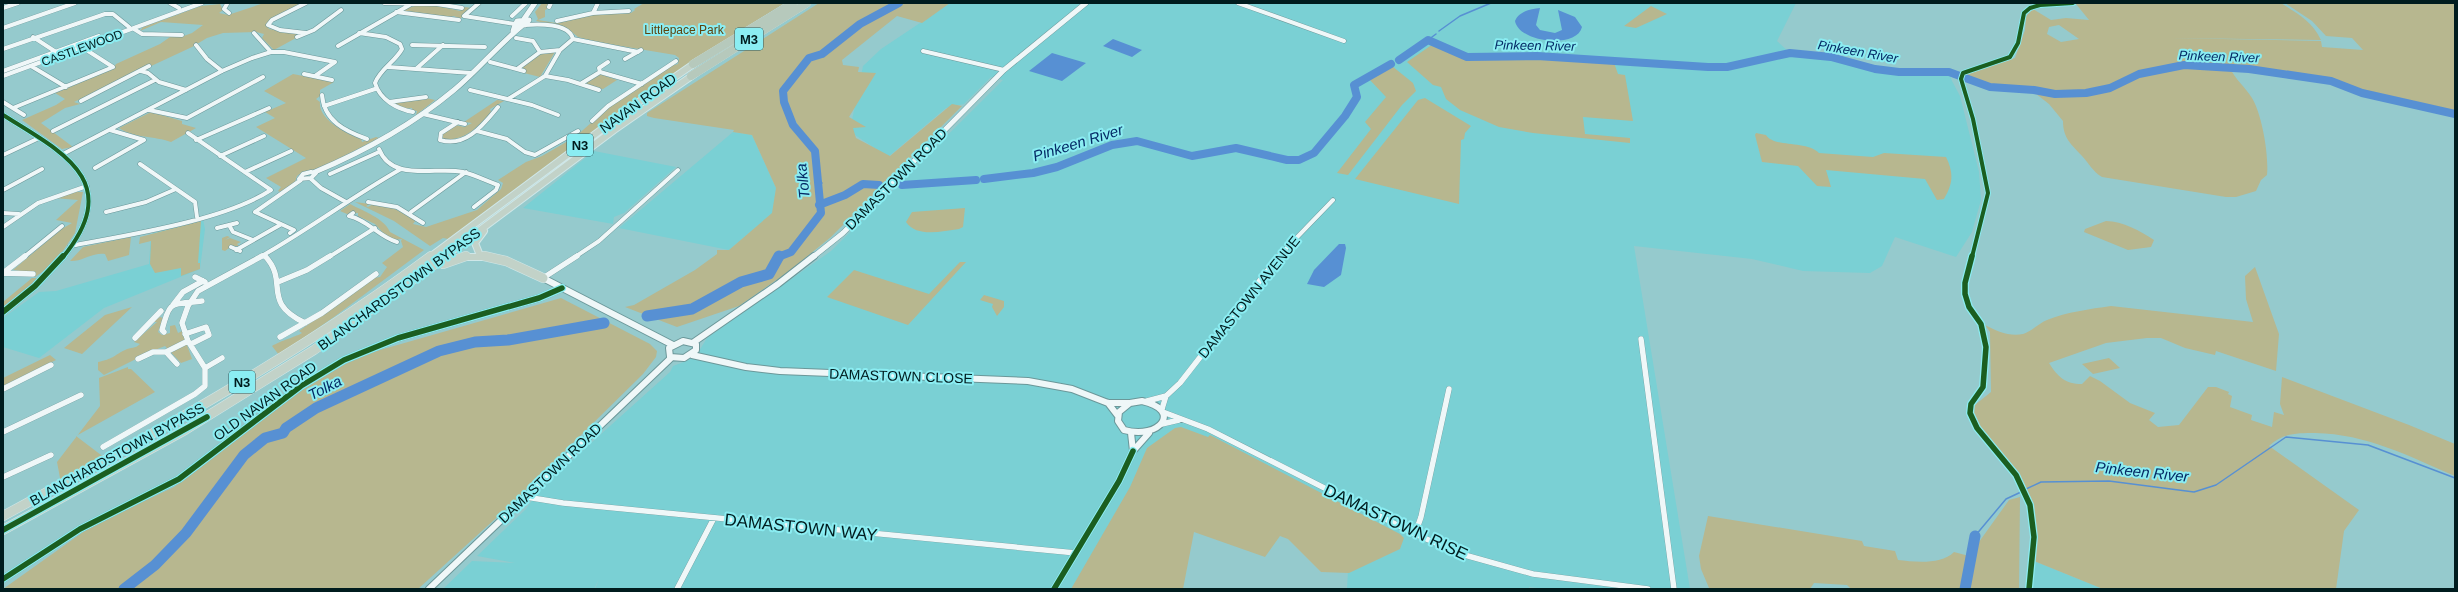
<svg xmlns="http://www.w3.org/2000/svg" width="2458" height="592" font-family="Helvetica,sans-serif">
<rect width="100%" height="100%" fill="#95cacd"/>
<path fill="#7ad0d4" d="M950,3H1796L1777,41L1790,53L1831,57L1875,69L1899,72H1949L1952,81L1960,96L1979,172L1981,200L1972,232L1956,257L1895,237L1882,266L1870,273L1803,271L1752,259L1634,246L1690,589H1546L1529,587V589H1347L1348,571L1189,442L1085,589H595L599,579L594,589H443L472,561L515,563L477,556L526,509L540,489L670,372L673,366L689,360L699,351L707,338L831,251L1003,80L991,77L964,104L946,108L888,157L852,133L851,125L863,66L881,49Z
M733,132L752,135L776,188L773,213L729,250L619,228Z
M594,151L676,167L624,213L614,217L613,224L523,208Z
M203,219L205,229L200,269L104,308L39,358L3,347V318L39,292L56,291L149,264L151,234Z
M2034,561L2103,589H2030Z"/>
<path fill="#b7b78f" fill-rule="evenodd" d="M264,3H303L266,24L269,29L300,34L296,38L274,50L262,38L264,34L256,32L223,33L207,38L192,47L74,102L80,104L65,108L41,123L73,147L62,149L22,120L56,105L65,99L55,93L113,69L116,64L160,44L170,37H181L192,33L203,25L161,22L140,31L143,27L201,6L220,4L223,10L219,13L228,15Z
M542,3H549L546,7H552L545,10V17L538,20L556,23L594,14L631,13L635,10L634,9L644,3H785L738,32L536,174L448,239L443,238L430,246L394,221L355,202L370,204L366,206L368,207L373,204L393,208L416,220L413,224L426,227L477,210L501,189L503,183L498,180L526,162L542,156L575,137L608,108L671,66L678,64L679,58L675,55L597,42L578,37L567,28L536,21L538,19L535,12Z
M819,3H898L888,10L861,21L824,52L806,59L781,90C780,106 790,128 801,140C808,147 813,149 815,160L819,215L803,235L823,217L822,184L817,149L804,136L791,113L785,90L802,71L808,61L827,52L862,25L888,12L900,3H950L922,23L897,16L842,60L843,65L859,67L858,72L876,73L849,117L866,127L853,128L856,138L890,156L952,104L962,106L831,237L788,272L739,306L677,327L625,307L634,305L695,270L717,254V250H729L772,213L776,188L752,135L733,132L734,130L654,118L647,116V113Z
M2281,3C2298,14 2312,21 2321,40L2169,38L2321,41L2322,47L2363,50L2352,38L2326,36L2312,21L2285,3H2455V113L2372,95L2338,82L2321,79L2230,68C2235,79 2245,87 2252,98C2262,114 2269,156 2267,175L2261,180L2256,191L2236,197H2226L2102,177C2092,171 2089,163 2082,156C2071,144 2063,138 2063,121L2049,104L2026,86L2007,89L1991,87L1965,74L1974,69L2015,58L2025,30L2026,16L2033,9L2051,20L2066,18L2089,20L2076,4ZM2059,25L2079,39L2061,42L2047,34L2049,27Z
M418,5H434L460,11L465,7L471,8L460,19L454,16L448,18L401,10Z
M1651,6L1667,14L1636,28L1624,26Z
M1436,42L1449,51L1467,57L1537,56L1613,60L1618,74L1625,75L1633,121L1583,117L1585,134L1630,138V143L1533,133L1499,127L1460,110L1446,99L1441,87L1433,85L1407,62Z
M555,52L540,77L524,73L526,70L521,68L537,55Z
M1392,66L1413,83L1416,91L1402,105L1348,175L1337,173L1371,129L1365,122L1386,97L1369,79Z
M293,74L334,82L320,90V96L316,99L320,102C318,120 348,134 361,139L362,142L376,137L379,138L321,168L302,172L297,176L295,182L280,192L278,191L281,187L266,178L306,158L256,127L275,118L265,112L286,103L264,91Z
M600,74L617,80L603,89L593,88L585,83Z
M426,98L435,100L416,115L417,111L412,110V108L405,109L394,103Z
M1425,98L1471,126L1465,133L1464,139L1461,140L1459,204L1355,179L1418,100Z
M497,100L504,101L490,109L491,112C477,128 464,142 442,139V135L456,125L464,127L472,123L464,122Z
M151,112L182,121V124L196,128L171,142C155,136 133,138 119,128Z
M1756,133L1766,135C1774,148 1806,140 1819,153L1873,157L1884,153L1946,157C1954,173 1953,184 1944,199L1937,200L1925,179L1826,170L1831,187L1817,186L1798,166L1762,162L1755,135Z
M75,192H83L75,233L54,264L35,277H31L34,273L13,270L60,230L72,223L56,220L78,200L54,198Z
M350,204C363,211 384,218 390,232L424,250L334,317L279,355L272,346C280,341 298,336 302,333L299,331L374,278L380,277L387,267L382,263L403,247L401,241L402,239L393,240L387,237L375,224L358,216V213L347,214L340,211Z
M965,208L963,227L959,229C942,231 917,238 906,222L912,212Z
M201,221L198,263H200V269L181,276V268L155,273L150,264L151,241L139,244L140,237Z
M2106,221C2123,221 2140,231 2154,240L2151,247L2128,250L2084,232L2085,229Z
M227,236L230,237L225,240L230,238L241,242L237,244L239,246H232L225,251L222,250V238Z
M131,237L129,255L108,261L105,254C92,252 82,262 70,261L83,247Z
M960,262H966L908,325L827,297L854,270L929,294Z
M2255,267L2279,334L2276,371L2216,351L2215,355L2185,348L2161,338H2147L2106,343L2049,363C2058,377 2065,384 2082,384L2090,376L2100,381L2130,403L2155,413L2149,420L2158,427L2179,425L2208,387H2216L2229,392L2228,394L2232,396L2230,407L2252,415L2251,420L2272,427L2274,412L2284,415L2280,404L2282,377L2409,425L2455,444V476C2408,456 2367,434 2315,433C2298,433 2282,433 2269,446L2359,510L2344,531L2336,589H2103L2034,561L2026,491L1973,418L1971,408L1991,392L1990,332L1985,325C1996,331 2010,337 2023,334C2031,332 2039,323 2047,320C2067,312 2090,309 2111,306L2253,322L2246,299L2245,276Z
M32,278H41L3,309V302Z
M984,295L1004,301V307L997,316L992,307L993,304L980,300Z
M561,298L650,344L657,351L656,357L643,374L505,510L418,589H3L93,525L174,487L292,396L329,372L366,354Z
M132,307L82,354L64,348L105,315Z
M160,317L163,318L158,332L162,335L170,333V326L175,325L178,333L182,331L192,359L181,363L165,346L150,352L104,375L98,370V362C113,359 113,356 125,350C131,347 135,349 140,344L134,342L157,322H153Z
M50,355L56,360L3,386V378Z
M2109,358L2120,368L2093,374L2082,364Z
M128,367V369H131L155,392L76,436L105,458L61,483L57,462L100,406L99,378Z
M1181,427L1208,437L1210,435L1400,534L1404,538L1400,549L1349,573L1321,572L1288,539L1280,536L1265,557L1194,532L1183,589H1071L1130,487L1147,448L1175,428Z
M2020,497L2019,589H1851L1847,585L1814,583L1810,589H1719L1709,588L1701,569L1699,556L1708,516L1862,541L1864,546L1895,551L1898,560C1915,562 1941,565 1954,552L1969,556L2009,500Z"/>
<path fill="#5790d3" d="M1540,8L1536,25L1540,30L1555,33L1562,30L1558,10L1575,17L1582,27C1577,49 1519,43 1515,21C1519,11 1531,9 1540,8Z
M1113,39L1142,50L1132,57L1103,46Z
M1052,53L1086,63L1062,81L1029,71Z
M1339,244H1345L1346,248L1341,275L1324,287L1307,284L1314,270Z"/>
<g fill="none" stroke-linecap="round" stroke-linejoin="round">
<path stroke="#5790d3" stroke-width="1.5" d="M1439,31L1460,16L1491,3
M1428,40L1436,34
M818,184L822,183
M2024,490L2041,482L2109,481L2194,492L2216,485L2286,437L2368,445L2455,478
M1975,536L2006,499L2021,492"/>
<path stroke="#5790d3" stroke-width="8" d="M1399,60L1428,40L1467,57L1537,56L1708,67H1727L1790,53L1831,57L1875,69L1899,72H1949L1990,87L2034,90L2055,94L2086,93L2110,88L2139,74L2184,65L2249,69L2331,81L2362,93L2455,114
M984,179L1033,173L1057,167L1112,145L1137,141L1192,156L1236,148L1287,160H1299L1314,153L1345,116L1357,97L1354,85L1391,64
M902,185L976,180
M819,205L845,195L863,184L879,185
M778,257L791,252L821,213L815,151L793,125L784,102L783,91L809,58L822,54L860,24L899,3"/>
<path stroke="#5790d3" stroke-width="11" d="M647,316L692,309L741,282L769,274L779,256
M124,589L155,565L186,533L244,455L265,438L283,433L286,428L316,408L439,351L475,342L508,340L604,323
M1965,589L1975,536"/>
<defs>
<path id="minor-far1" d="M170,3L179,8
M306,3L272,20L268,25L280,30L306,33
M384,3L437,4L462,8
M479,3L464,16L515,24
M1238,3L1344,41
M227,4L224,9L229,13
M549,7L551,3
M3,8L18,3
M396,12L459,20
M593,13L598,3
M512,16L526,3
M557,21L593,13L629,11
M525,25C538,24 569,23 573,39
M3,28L75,3
M134,29L142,34L182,35
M254,33L271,52
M359,33L386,37L400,44L402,49C395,62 380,69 375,83C380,100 397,109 413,112
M33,37L56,52
M297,37L314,30L341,10
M516,38L533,41L540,52
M573,39L638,52
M196,45L207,59L222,71
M412,45L485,47
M338,46L413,3
M3,49L105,14H113L129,27
M923,51L1004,70
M625,59L641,50
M490,62L524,71
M608,62L599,68L600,72L642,84
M31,66L66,87
M388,67L471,73
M417,68L443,45
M517,69L540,52L560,50
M3,71L99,36
M141,71L148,73L159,82L186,90
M304,74L332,80
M3,76L202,3
M545,76L568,80L599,90
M582,83L600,72
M470,90L532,105L558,115
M322,95C324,121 345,131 367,139
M508,99L545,76L560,50L573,39
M81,101L149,66
M3,102L24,115
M389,102L426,97
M324,106L375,89
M13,108L113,67L88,51
M149,110L187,118L263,77
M423,114L465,124
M592,121L608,106L676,61
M458,122L441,133L440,140C466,148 483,125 498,107
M53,131L155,80
M477,131L507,139L525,152L535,155L578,131
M196,140L269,108
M379,149C392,183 437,166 463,172C475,175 487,181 498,185L496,190L474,207
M63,154L222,71L252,58L271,52H284L335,62L315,76
M3,155L39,138
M220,156L264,136
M140,164L195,202L197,217
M95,168L144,140L110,130
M245,172L291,151
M311,172L316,173L311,178L299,179L303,174Z
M330,174L379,152
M311,179L321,188L346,202
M3,190L42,169
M368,202L397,207L423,223
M106,212L146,202L176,189
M411,212L466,172
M3,213L19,214
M353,213L349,216C368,220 379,237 397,242
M229,225L233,232L253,240
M3,227L38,203L87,186
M217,228L237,223
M290,233L294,230L255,212L301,180
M70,246C127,235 223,221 271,190L188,133
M231,247L240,251
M236,250L280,225
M264,255L265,257
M24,257L62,226
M260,257C308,230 353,196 401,169
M329,257L375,228
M575,257L599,241L678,170
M1278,257L1333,200
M1972,257L1988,193L1973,119L1961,79L1963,73L2010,57L2018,43L2024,13L2030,8L2040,5L2073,3"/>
<path id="minor" d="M265,256C290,283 260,301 305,323
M1972,256L1965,283V294L1969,307L1981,324L1986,347L1983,387L1971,404L1970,413L1977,428L2016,475L2030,505L2034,537L2029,589
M3,273L25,256
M3,273L33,274
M195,277L205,282
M543,278L577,256
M278,282L307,270L330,256
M173,305L183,292L203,281
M164,332L162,330C170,299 171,305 202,301
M185,334L206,327L209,335L191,344
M280,337L322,313L376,274
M135,338L161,311
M1641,339L1674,589
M166,352L177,364
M138,359L153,352H166L188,341
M205,368L222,358
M3,389L51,365
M1147,401L1166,396L1180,383L1279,256
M1162,409L1166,396
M1163,412L1208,429L1415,534L1461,554L1533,574L1648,589
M1162,424L1179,420
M3,432L81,395
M103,447L195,394L205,386V368L188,341L182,323L188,306L198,291L262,256
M3,477L51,455
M526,497L563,503L1076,553
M1415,534L1421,517L1449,389
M677,589L714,518"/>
<path id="tertiary-far1" d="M524,19L535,3
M529,20L525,25H515L517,21Z
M513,31L515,25
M3,115C62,152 125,181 63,257
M315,172C365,151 412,125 454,90C478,70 498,45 523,25
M813,257L843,233L1004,70L1086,3"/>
<path id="tertiary" d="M543,278L673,345
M3,312L35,286L63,256
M683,341L696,344V350L684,358L670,357L669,348Z
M694,342L778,284L814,256
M692,355L746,367L780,371L1028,381L1072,389L1108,403H1130
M1142,401C1183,410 1160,440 1124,430L1118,421L1119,412L1130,403Z
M1108,403L1118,416
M1131,433L1133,451
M3,579L80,529L179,479L301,386L344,360L398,338L539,298L562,288
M429,589L671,358
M1054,589L1119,481L1133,451L1149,433"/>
<path id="trunk-far1" d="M479,253L475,243L484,231
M430,257L637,103L698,61
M444,257L614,130L696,73
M461,257H490"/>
<path id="trunk" d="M484,256L506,261L543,278
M443,264L466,256
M3,516C150,436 297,356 431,256
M3,530L185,430L314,350L446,256"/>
<path id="motorway" d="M693,64L793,3
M691,76L807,3"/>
</defs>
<use href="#minor-far1" stroke="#6b9799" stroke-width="5"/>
<use href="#minor" stroke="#6b9799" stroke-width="6"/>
<use href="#tertiary-far1" stroke="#6b9799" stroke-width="6"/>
<use href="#tertiary" stroke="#6b9799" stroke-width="8"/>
<use href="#trunk-far1" stroke="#cfe7e8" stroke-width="8"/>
<use href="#trunk" stroke="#cfe7e8" stroke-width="10"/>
<use href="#motorway" stroke="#cfe7e8" stroke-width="8"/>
<use href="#minor-far1" stroke="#eff7f8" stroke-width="4"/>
<use href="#minor" stroke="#eff7f8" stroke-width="5.5"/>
<use href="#tertiary-far1" stroke="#eff7f8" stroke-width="5"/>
<use href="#tertiary" stroke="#eff7f8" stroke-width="6"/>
<use href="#trunk-far1" stroke="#c2d2c8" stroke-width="6"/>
<use href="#trunk" stroke="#c2d2c8" stroke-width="9"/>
<use href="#motorway" stroke="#b6c9bc" stroke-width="8"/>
<defs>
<path id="cycleway-far1" d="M3,115C62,152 125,181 63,257
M1972,257L1988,193L1973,119L1961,79L1963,73L2010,57L2018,43L2024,13L2030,8L2040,5L2073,3"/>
<path id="cycleway" d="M1972,256L1965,283V294L1969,307L1981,324L1986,347L1983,387L1971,404L1970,413L1977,428L2016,475L2030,505L2034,537L2029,589
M3,312L35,286L63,256
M3,530L207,417
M3,579L80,529L179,479L301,386L344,360L398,338L539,298L562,288
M1054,589L1119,481L1133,451"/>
</defs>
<use href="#cycleway-far1" stroke="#8bedf2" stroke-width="6"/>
<use href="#cycleway" stroke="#8bedf2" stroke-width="8"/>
<use href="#cycleway-far1" stroke="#1b5e20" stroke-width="4"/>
<use href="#cycleway" stroke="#1b5e20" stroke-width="5.5"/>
</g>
<g text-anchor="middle" stroke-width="4" stroke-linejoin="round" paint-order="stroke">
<g font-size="12" fill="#5d430e" stroke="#8bedf2">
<text x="684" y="34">Littlepace Park</text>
</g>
<g font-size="12" fill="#001c1e" stroke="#8bedf2">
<text transform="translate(82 48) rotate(-20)" y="4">CASTLEWOOD</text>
</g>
<g fill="#8bedf2" stroke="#2a5b5e" stroke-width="1">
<rect x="735" y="28" width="28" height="22" rx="3"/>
<rect x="567" y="134" width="26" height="22" rx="3"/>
<rect x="229" y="371" width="26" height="22" rx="3"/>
</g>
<g font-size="13" font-weight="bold" fill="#001c1e">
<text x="749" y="44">M3</text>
<text x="580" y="150">N3</text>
<text x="242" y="387">N3</text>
</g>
<g font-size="13" font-style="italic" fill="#042a65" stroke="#8bedf2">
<text transform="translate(1535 45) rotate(1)" y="5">Pinkeen River</text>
<text transform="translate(1858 51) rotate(10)" y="5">Pinkeen River</text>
<text transform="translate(2219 56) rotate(2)" y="5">Pinkeen River</text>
</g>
<g font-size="14" fill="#001c1e" stroke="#8bedf2">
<text transform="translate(638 103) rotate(-36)" y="5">NAVAN ROAD</text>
<text transform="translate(896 179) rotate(-45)" y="5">DAMASTOWN ROAD</text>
<text transform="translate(399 289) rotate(-36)" y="5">BLANCHARDSTOWN BYPASS</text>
<text transform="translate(1249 297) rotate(-51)" y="5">DAMASTOWN AVENUE</text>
<text transform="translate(901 376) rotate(2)" y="5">DAMASTOWN CLOSE</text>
<text transform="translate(265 401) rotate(-36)" y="5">OLD NAVAN ROAD</text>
<text transform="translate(117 454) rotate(-29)" y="5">BLANCHARDSTOWN BYPASS</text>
<text transform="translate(550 473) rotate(-44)" y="5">DAMASTOWN ROAD</text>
</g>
<g font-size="15" font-style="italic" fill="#042a65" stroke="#8bedf2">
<text transform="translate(1078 143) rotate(-17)" y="5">Pinkeen River</text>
<text transform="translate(803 181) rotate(-96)" y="5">Tolka</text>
<text transform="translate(325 388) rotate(-27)" y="5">Tolka</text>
<text transform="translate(2142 472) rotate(6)" y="5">Pinkeen River</text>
</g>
<g font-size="17" fill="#001c1e" stroke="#8bedf2">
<text transform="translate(1396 522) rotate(25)" y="6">DAMASTOWN RISE</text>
<text transform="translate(801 527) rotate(6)" y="6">DAMASTOWN WAY</text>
</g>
</g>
<rect width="2458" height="592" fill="none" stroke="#001c1e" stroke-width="8"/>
</svg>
